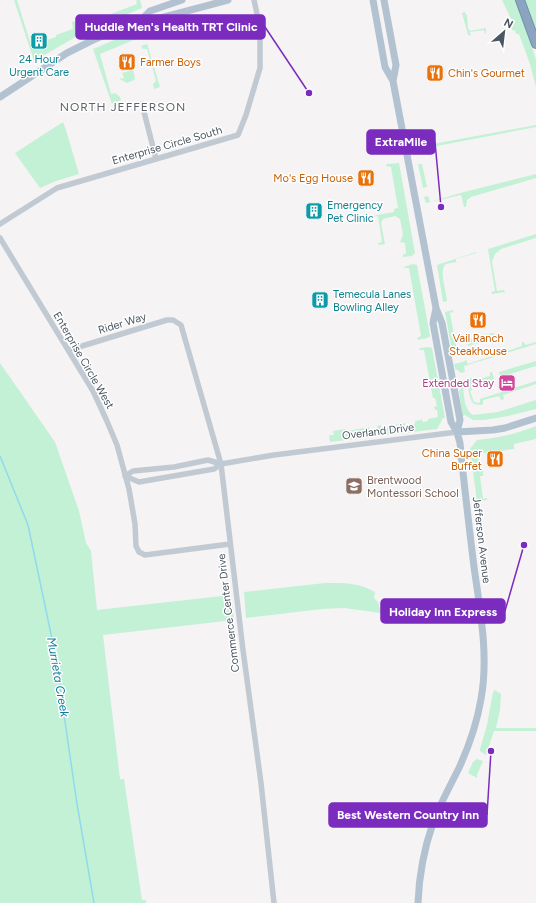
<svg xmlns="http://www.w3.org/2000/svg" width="536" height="903" font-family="Figtree,sans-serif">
<rect width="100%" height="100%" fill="#f5f3f3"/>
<path fill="#c3f1d5" d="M14,0H17L32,48L41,45V44L48,42L47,40L56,37V35L73,29L72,22L80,20L83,21L86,29V31L34,61Z
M138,0H140L142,8L94,28L90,18H93L95,20L137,4L136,1Z
M502,0H516L523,18L536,60V87L530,64L519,34H516L515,30L513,31L510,24L513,23Z
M524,0H536V32Z
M465,12L466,15H467L468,28L470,31L486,28V34L485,33L484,30L470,32L471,36L468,35L462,13Z
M136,31L138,38L136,39L100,54L111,94L115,93L120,97L121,100L112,104L93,49Z
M147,44L160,87L154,89L153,84L156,81L147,49H143L141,46Z
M133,70L135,78L134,80L127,83L119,79L124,78L122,73Z
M63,122L66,130L79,174L56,181L40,188L15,153Z
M536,125V127L421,149V155H418L417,147Z
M399,163L415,253L412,256L403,257V254H406L405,243L400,242L403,235L400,219L395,216L383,219L381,223L385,244L379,245L378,243L382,242L378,216L373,217V216L394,212V209L398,208L391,167L386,166L387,164Z
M418,164H422L427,187L423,188Z
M536,174V178L471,197L467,200L466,207H464L461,195L426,203L424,197L428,196L430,202L464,192Z
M536,234V238L501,249L495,254L492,262L497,291L504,290L505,292L492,294L491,292L495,291L488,249Z
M476,252V253L456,259V262C453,263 449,263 446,264C438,269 447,293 447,301L443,302L437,265Z
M413,264L417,265L430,336L427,338L418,340L417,338L421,336L409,268H404V267Z
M453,310V312L450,313L457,351H461V353L453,356L445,312Z
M494,333L495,335L498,334L501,342L497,343L495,338L468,346L466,337L469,339H473L474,336Z
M522,342H524L525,345L536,342V344L464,366L465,372L460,373L459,371L455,369L454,364L463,362L466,360L468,364L522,346Z
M428,347L432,348L445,418H443L437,429L380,436L377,426L381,425L382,430L387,429V427L395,426V425L405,423V425L415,424V421L421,420V418L423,422L428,421V419L438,417L437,410H435L434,407L437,406L435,398H433L424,350H419L420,348Z
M536,361V366L500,377L499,372Z
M0,363L55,442L79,511L86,543L91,551L97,610L231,595L234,620L103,635L120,779H124L142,900H146V903H0Z
M490,372H492L494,379L471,387L472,390L470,391L474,402L479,403L480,402V399L536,381V384L503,395L504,399L501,400L499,396L483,400V404L482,405L474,404C469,399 467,386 469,379L471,377L472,381L490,376Z
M462,384L463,386C464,396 464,410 473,415L498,412L536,400V409L508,416L484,420H473L465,415L462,416L459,390H460Z
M536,426V439L514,444V449L478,454L479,470H483V476H480L483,499L487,498V500L477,501L470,449L477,440C498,438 516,434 536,426Z
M369,427L370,437L330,442L329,435H334L333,431L346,429L347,431Z
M325,583C344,583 357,582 375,592L374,598L378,602L381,613L344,608L322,609L246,618L244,592Z
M495,690L501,694L500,710L496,728H536V731H494L486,755L480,751V749L487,725L493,692Z
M477,759L483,761L477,775V778L468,773L473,762Z"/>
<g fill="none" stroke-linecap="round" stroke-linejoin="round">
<path stroke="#90daee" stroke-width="1.5" d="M0,456L28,525L55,653L77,804L94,903"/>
<defs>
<path id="highway" d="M520,0L536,44"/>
</defs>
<use href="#highway" stroke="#7690ad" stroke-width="10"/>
<path stroke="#c1cad2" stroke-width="5.5" d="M142,104L156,159
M0,224L57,188L238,135L246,115L260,68V28L254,0
M0,238L93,391L106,419L117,445L129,489L135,524L136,546L139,552L145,555L230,544
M69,350L167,320H173L181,325L221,464L243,650L261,783L274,903
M125,476L133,471L174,467L208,460L221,464L274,455L457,432
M125,476L139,482L214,469L221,464"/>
<path stroke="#b3c2d1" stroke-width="7" d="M373,0L385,67L393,81L436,308L442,323L460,420L457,432
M384,0L396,65L393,81
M142,19L150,11L182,0
M0,97L67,53L93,40L142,19L153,20L228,0
M457,432L493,430L505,428L536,418
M418,903C419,876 424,849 433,823C440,804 450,786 459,768C469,746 477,723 481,699C489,656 480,610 474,567C469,526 464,484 460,443L457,432L451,422L433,323L436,308"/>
<use href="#highway" stroke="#8ba5c1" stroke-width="8"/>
</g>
<defs>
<symbol id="building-square" viewBox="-11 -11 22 22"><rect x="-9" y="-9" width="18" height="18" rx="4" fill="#0f9aa8" stroke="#fff"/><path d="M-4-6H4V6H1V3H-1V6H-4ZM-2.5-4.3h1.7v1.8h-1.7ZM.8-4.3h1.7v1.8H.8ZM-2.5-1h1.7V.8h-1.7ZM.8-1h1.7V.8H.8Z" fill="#fff"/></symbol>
<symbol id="restaurant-square" viewBox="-11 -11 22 22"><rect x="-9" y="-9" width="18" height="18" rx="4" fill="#e8710a" stroke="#fff"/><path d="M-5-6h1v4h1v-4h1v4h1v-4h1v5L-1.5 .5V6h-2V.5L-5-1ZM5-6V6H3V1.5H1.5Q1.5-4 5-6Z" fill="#fff"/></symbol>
<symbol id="hotel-square" viewBox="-11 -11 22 22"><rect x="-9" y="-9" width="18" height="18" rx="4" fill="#d1479c" stroke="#fff"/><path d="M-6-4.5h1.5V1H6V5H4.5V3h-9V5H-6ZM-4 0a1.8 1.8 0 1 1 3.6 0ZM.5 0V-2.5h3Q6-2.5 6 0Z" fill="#fff"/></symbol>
<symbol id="school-square" viewBox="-11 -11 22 22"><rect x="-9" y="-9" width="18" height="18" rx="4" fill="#8d6e63" stroke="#fff"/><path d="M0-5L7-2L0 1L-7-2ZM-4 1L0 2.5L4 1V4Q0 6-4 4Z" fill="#fff"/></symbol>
</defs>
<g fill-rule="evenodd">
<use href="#building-square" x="29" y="31" width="20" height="20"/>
<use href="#restaurant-square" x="117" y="52" width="20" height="20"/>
<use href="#restaurant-square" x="425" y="63" width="20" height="20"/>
<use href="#restaurant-square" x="356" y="168" width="20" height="20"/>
<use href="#building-square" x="304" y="201" width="20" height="20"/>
<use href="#building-square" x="310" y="290" width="20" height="20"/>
<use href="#restaurant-square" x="468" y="310" width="20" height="20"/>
<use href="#hotel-square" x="497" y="373" width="20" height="20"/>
<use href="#restaurant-square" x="485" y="449" width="20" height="20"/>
<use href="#school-square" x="344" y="476" width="20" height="20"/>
</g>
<g text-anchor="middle" stroke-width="3" stroke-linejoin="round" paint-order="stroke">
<g font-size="11" fill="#0d838f" stroke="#fff" text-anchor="start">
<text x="39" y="63" text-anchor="middle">24 Hour<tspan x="39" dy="13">Urgent Care</tspan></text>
<text x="327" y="209">Emergency<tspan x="327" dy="13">Pet Clinic</tspan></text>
<text x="333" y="298">Temecula Lanes<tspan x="333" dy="13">Bowling Alley</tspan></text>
</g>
<g font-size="11" fill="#c56008" stroke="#fff" text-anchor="start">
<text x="140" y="66">Farmer Boys</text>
<text x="448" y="77">Chin's Gourmet</text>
<text x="353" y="182" text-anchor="end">Mo's Egg House</text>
<text x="478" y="342" text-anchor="middle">Vail Ranch<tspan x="478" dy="13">Steakhouse</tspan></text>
<text x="482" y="457" text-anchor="end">China Super<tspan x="482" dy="13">Buffet</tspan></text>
</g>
<g font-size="11" fill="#4a5661" stroke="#fff">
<text transform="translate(167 145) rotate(-16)" y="4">Enterprise Circle South</text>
<text transform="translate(122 323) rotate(-17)" y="4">Rider Way</text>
<text transform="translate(84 360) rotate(60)" y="4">Enterprise Circle West</text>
<text transform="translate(378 431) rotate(-7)" y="4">Overland Drive</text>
<text transform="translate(482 540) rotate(83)" y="4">Jefferson Avenue</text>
<text transform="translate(228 613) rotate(-97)" y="4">Commerce Center Drive</text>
</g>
<g font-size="11" fill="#b23c85" stroke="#fff" text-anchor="end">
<text x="494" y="387">Extended Stay</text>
</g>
<g font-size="11" fill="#785e54" stroke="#fff" text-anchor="start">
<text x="367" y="484">Brentwood<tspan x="367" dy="13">Montessori School</tspan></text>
</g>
<g font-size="12" letter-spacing="1" fill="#5f6368" stroke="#fff">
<text x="123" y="111">NORTH JEFFERSON</text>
</g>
<g font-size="12" font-style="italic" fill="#0c7c9b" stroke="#fff">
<text transform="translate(58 677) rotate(80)" y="4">Murrieta Creek</text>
</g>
</g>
<path fill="none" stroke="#7b2cbf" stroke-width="1.5" d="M309 93L265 27M441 207L435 142M524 545L505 611M491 751L487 815"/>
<g fill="#7b2cbf" stroke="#fff" stroke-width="1.5">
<circle cx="309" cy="93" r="4"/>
<circle cx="441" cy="207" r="4"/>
<circle cx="524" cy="545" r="4"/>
<circle cx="491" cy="751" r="4"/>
</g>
<g fill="#7b2cbf" stroke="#7b2cbf" stroke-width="1.5">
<rect x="76" y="15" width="189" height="24" rx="4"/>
<rect x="367" y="130" width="68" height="24" rx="4"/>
<rect x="381" y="599" width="124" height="24" rx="4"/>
<rect x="329" y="803" width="158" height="24" rx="4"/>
</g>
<g font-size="12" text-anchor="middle" font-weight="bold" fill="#fff">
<text x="171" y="31">Huddle Men's Health TRT Clinic</text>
<text x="401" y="146">ExtraMile</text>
<text x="443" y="616">Holiday Inn Express</text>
<text x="408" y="819">Best Western Country Inn</text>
</g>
<g transform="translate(504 32) rotate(28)" stroke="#ffffff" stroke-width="3" paint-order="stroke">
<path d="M0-3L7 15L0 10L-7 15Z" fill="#4a5661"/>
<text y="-6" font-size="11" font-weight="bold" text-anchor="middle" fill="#4a5661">N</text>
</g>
</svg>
